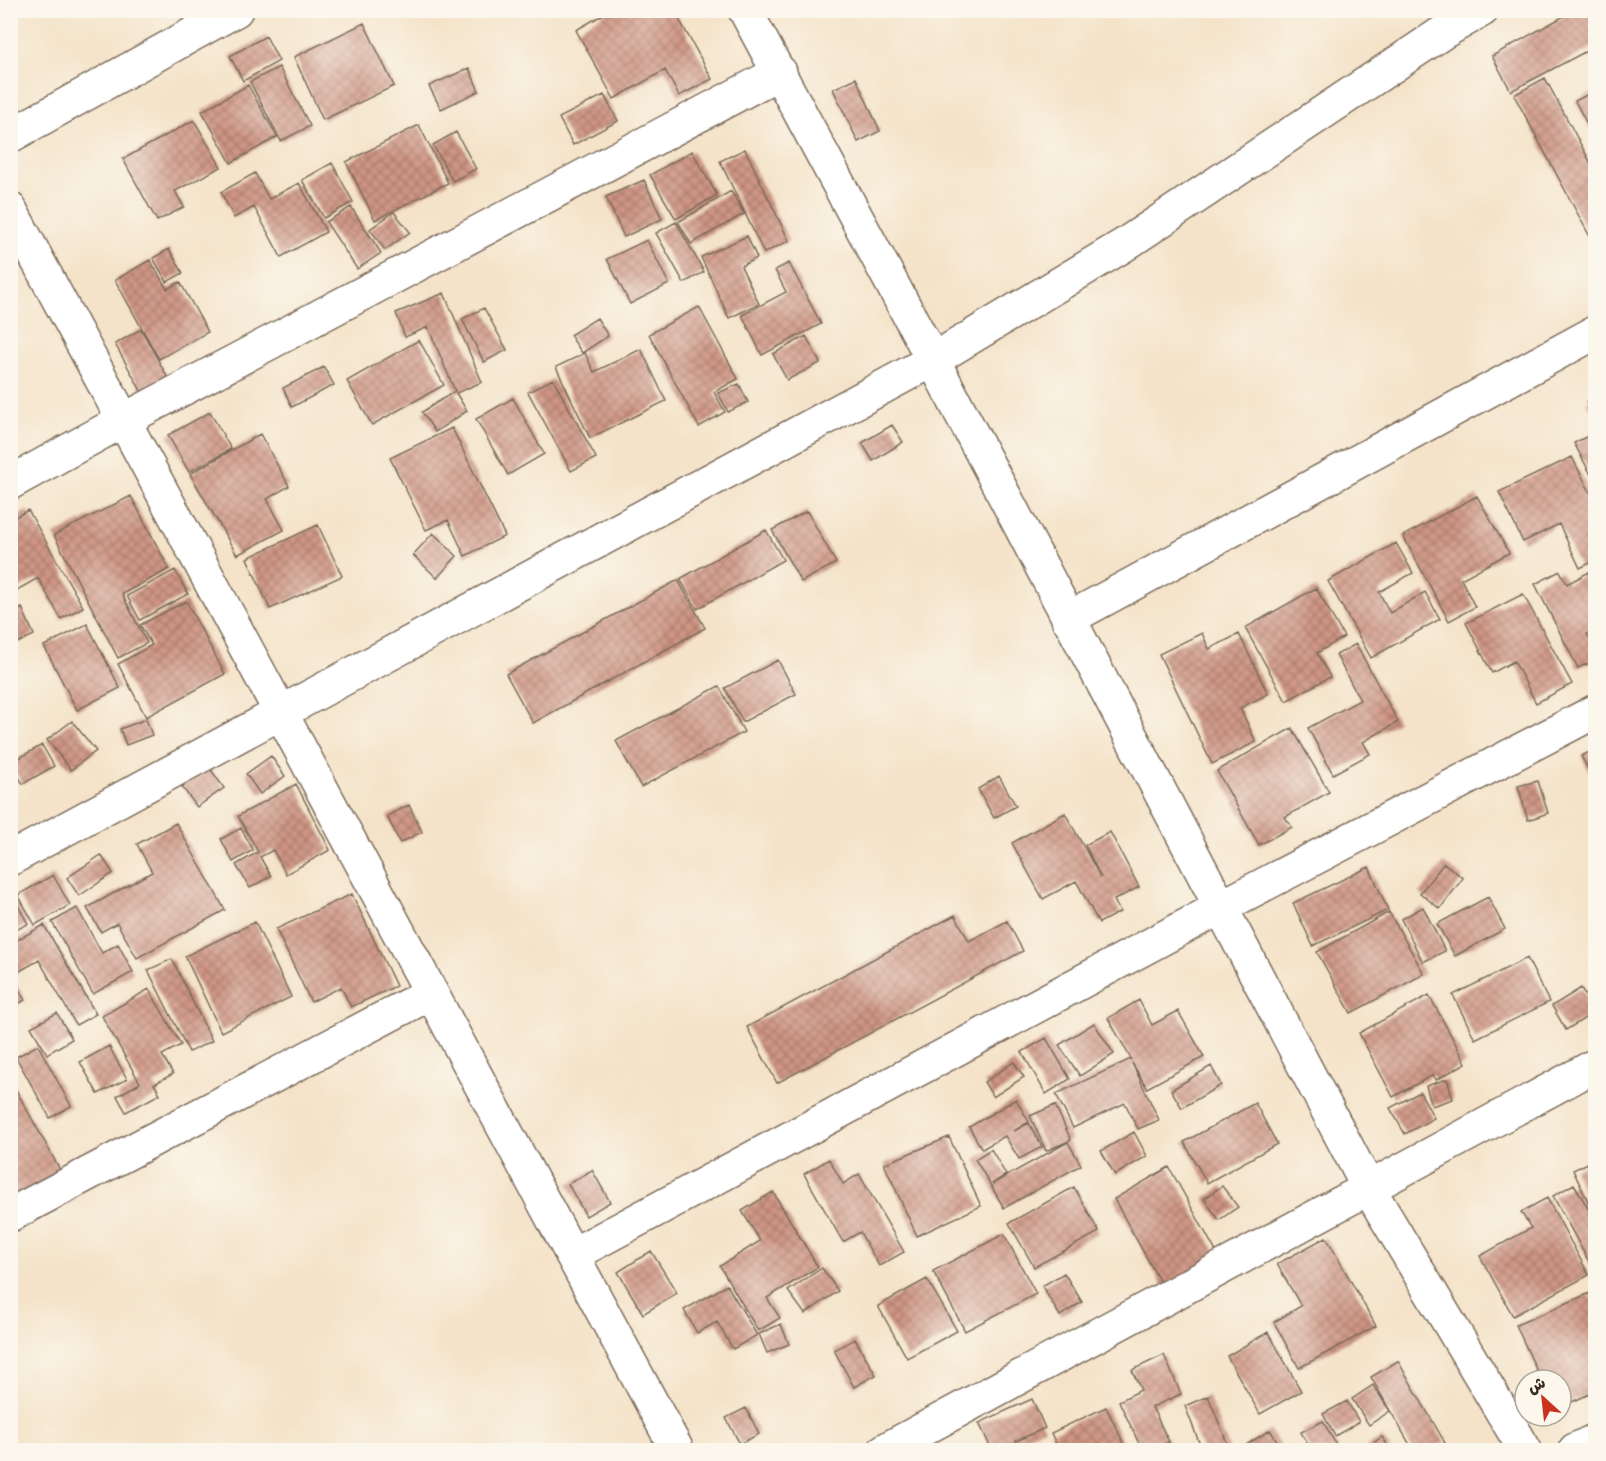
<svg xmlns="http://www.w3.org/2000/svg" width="1606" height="1461" font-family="Sriracha,'Playpen Sans Arabic',sans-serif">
<defs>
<pattern id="building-cross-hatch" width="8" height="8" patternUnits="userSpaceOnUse" patternTransform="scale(1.5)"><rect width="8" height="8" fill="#cf9584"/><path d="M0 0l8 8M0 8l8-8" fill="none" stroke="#a97a6b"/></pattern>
</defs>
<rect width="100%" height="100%" fill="#fbf7ec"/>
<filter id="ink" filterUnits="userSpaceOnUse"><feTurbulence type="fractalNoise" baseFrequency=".0167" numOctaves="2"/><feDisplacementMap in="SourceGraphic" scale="12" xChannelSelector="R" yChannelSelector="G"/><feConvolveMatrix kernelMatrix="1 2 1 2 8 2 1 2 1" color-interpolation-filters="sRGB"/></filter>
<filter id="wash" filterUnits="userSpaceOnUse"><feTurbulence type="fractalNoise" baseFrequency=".008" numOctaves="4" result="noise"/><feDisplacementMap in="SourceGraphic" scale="24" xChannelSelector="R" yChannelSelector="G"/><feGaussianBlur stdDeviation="1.35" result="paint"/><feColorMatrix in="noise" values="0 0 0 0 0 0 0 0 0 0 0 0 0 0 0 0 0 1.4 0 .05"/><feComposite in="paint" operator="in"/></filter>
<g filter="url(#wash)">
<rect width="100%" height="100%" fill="#f4e3c9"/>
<g id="blocks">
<path fill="url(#building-cross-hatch)" d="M611,10H674L712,79L679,96L665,70L614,99L576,30Z
M1575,10H1596V46L1511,91L1492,56Z
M364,23L394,86L323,120L294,57Z
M266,36L279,61L243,81L230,56Z
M279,67L310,126L281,141L250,82Z
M469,68L479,91L441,109L429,86Z
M856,78L880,131L858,142L833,89Z
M1545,78L1596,173V248L1514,95Z
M248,85L277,137L231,163L202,111Z
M1596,90V141L1575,101Z
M604,95L618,121L573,145L559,118Z
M194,120L221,167L175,191L184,207L157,221L123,159Z
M419,125L448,183L375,220L346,162Z
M456,132L476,169L453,181L433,145Z
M745,149L789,241L764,253L720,161Z
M692,151L717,195L676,219L650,175Z
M332,163L353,202L324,218L302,180Z
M255,173L269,199L299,183L326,232L281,257L254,207L234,218L221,192Z
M644,180L662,219L624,237L606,197Z
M731,191L744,214L691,244L678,222Z
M351,207L381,253L357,269L326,222Z
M394,212L410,232L385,250L370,229Z
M676,222L704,272L684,283L656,233Z
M747,236L757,258L741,266L759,304L729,318L701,257Z
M647,240L669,284L630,304L607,259Z
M169,249L183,273L167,282L153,258Z
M150,260L167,289L180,282L208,332L159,359L115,280Z
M789,263L821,324L762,355L742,315L786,292L775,270Z
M444,293L482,382L456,393L467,411L435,432L422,412L455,391L428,327L405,337L396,313Z
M699,307L738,379L714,392L725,412L699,427L649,334Z
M484,308L507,350L484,362L462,319Z
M597,318L608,336L582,353L570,335Z
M141,329L169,380L143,394L115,344Z
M806,336L820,363L787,380L773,354Z
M419,340L444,385L372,425L347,381Z
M641,349L666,401L590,438L556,367L585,353L594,372Z
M324,367L334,385L292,407L283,388Z
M553,379L596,458L571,471L528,392Z
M739,384L748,402L728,412L718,393Z
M1596,396V418L1586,402Z
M513,398L544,454L508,475L476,419Z
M210,412L231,449L189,472L168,435Z
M892,425L903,442L873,461L862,443Z
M452,428L505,536L465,556L448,520L426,530L390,458Z
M1596,432V484L1574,443Z
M260,434L289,486L267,499L284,530L237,555L190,474Z
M1572,457L1596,504V560L1580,568L1559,524L1523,542L1499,492Z
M131,496L169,569L122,594L147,643L118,658L54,535Z
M1477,496L1509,553L1461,579L1475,607L1449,621L1403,536Z
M28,510L83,607L61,619L38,578L10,594V520Z
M807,511L836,563L801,582L772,530Z
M318,525L342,576L270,609L247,558Z
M766,530L783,560L697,609L680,579Z
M433,533L457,556L437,578L413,555Z
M1396,543L1413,573L1379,592L1390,613L1425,592L1440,619L1371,658L1328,581Z
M175,570L188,594L140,620L127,596Z
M1560,571L1567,584L1591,571L1596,580V630L1587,634L1596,651V660L1578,668L1535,584Z
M678,580L705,628L533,723L506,674Z
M1316,588L1344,637L1317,653L1330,677L1286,701L1245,628Z
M1523,594L1572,684L1536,703L1514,661L1492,673L1466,623Z
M186,601L225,674L146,717L118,664L152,645L140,625Z
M22,608L34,635L11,646L10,614Z
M87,624L120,688L77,710L44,646Z
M1202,633L1209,649L1239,634L1268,694L1240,708L1256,742L1212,764L1159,654Z
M1356,644L1398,722L1363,742L1370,754L1333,774L1308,728L1360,700L1336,655Z
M778,660L796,694L743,722L725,688Z
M719,686L744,732L641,787L616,741Z
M146,719L152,735L126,745L120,729Z
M72,721L96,751L71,770L47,740Z
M1292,728L1329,792L1285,817L1292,827L1259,845L1217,771Z
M42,745L54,766L23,784L10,763Z
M1596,749V784L1581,756Z
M271,756L285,776L260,794L246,774Z
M209,767L224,788L197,807L182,787Z
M999,776L1016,806L994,818L978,789Z
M1538,781L1548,813L1528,820L1518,786Z
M296,784L330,850L286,874L273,850L260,857L271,876L250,888L236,865L258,852L238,816Z
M409,805L422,832L400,843L387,816Z
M1065,813L1101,878L1085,845L1110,832L1139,887L1114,900L1120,912L1099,923L1076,881L1043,899L1012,843Z
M176,823L225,910L137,958L117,923L101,932L87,908L152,872L137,844Z
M241,828L253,850L233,862L221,839Z
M101,855L113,873L79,896L67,878Z
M1444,863L1463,878L1440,909L1420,893Z
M1369,867L1388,910L1313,946L1293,903Z
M53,875L70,905L35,925L18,895Z
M352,894L396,986L351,1007L341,987L311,1002L276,929Z
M1488,897L1505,929L1455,956L1437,924Z
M15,900L28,924L10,933V902Z
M1423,907L1445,951L1423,962L1401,919Z
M77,908L102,953L118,944L133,972L93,994L52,922Z
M1389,912L1424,974L1351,1013L1317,952Z
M955,915L969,941L1007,921L1023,951L777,1083L747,1027Z
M255,922L291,997L221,1032L185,956Z
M44,925L96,1014L76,1025L39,960L11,976L25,1000L10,1009V944Z
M1527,958L1549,1002L1475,1039L1453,995Z
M172,959L212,1041L189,1052L148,970Z
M1581,988L1595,1012L1566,1030L1552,1006Z
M149,989L181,1045L162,1055L173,1074L154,1084L160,1094L126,1112L117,1096L140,1083L102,1016Z
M1429,995L1466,1063L1436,1080L1433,1075L1393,1097L1359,1033Z
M1139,1000L1152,1025L1178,1011L1204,1057L1147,1088L1132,1063L1159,1120L1138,1129L1125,1103L1073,1128L1056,1094L1131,1059L1108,1018Z
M57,1013L72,1039L47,1054L31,1027Z
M1094,1023L1114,1054L1080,1076L1059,1045Z
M1046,1038L1070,1079L1046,1094L1022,1052Z
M38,1045L71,1106L50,1118L16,1057Z
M109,1046L127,1079L98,1094L80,1062Z
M1014,1062L1024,1077L993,1097L984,1082Z
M1211,1066L1221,1085L1182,1108L1171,1090Z
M10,1079L76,1199L13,1233L10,1228Z
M1447,1079L1453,1099L1432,1106L1426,1086Z
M1420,1092L1434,1118L1405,1134L1390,1108Z
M1016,1099L1029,1122L1014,1131L1029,1123L1042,1147L1019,1159L1005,1136L982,1149L969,1127Z
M1255,1103L1277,1144L1207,1183L1184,1142Z
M1055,1105L1071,1140L1046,1151L1030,1116Z
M1134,1132L1147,1156L1115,1175L1101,1151Z
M949,1137L981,1206L917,1236L884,1164Z
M1068,1142L1081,1165L1004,1208L975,1159L991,1149L1006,1175L992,1184Z
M829,1159L843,1184L859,1174L904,1252L879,1266L860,1232L843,1242L804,1174Z
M1596,1159V1218L1573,1170Z
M1169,1167L1220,1259L1164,1289L1114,1199Z
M592,1170L610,1202L586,1216L568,1184Z
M1574,1184L1596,1222V1268L1593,1269L1553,1196Z
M1222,1186L1238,1207L1219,1220L1204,1199Z
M1074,1187L1099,1232L1034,1267L1009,1223Z
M773,1192L818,1267L767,1298L780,1318L758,1331L720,1266L760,1241L742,1211Z
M1547,1198L1589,1275L1513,1316L1480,1256L1531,1228L1521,1212Z
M1004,1234L1036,1294L965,1331L933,1271Z
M1326,1237L1376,1326L1299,1368L1274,1322L1301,1306L1277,1264Z
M651,1251L677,1293L643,1314L618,1272Z
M822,1268L838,1291L805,1314L788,1291Z
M1064,1273L1082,1302L1060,1316L1042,1286Z
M927,1279L957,1331L907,1358L878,1306Z
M727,1285L757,1335L733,1349L717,1322L697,1333L684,1310Z
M1590,1293L1596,1306V1391L1561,1407V1380H1541L1516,1325Z
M781,1324L789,1344L767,1353L759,1334Z
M1268,1332L1301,1391L1260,1414L1227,1356Z
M855,1339L876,1375L854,1387L834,1350Z
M1164,1355L1181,1394L1152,1407L1169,1442L1149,1450H1142L1119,1401L1141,1390L1132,1370Z
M1398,1361L1445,1443L1432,1450H1413L1371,1377Z
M1373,1385L1390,1411L1369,1425L1352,1399Z
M1208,1396L1230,1450H1202L1185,1406Z
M1032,1399L1045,1428L1016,1441L1020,1450H992L979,1423Z
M1347,1401L1359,1422L1335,1436L1323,1414Z
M1106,1407L1127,1450H1059L1051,1433Z
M746,1408L759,1434L740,1444L726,1418Z
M1323,1421L1339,1450H1311L1301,1432Z
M1270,1430L1283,1450H1250L1246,1445Z
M1382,1437L1391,1450H1363Z"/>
</g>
</g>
<g filter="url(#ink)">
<use href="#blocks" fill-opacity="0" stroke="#7c6b5a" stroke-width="1.5"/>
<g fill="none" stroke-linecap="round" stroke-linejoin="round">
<defs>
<path id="street" d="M745,10L933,360L1369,1189L1525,1450
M10,136L236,10
M10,209L677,1450
M10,483L124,420L780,72
M1068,619L1596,332
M10,859L933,360L1124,245L1442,33L1482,10
M10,1215L431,993
M572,1255L1221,907L1596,711
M885,1450L1596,1065
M1575,1450L1596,1440"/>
</defs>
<use href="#street" stroke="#7c6b5a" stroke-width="36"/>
<use href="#street" stroke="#fff" stroke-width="33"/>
</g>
</g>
<rect width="1606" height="1461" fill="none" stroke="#fbf7ec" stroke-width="36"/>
<g transform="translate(1543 1398) rotate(333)"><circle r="28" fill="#fbf7ec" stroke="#aea59a" stroke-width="1.5"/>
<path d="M0-4.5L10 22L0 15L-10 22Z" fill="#c8321e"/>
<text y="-9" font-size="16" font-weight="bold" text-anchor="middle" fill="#3b2a1e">ش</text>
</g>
</svg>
